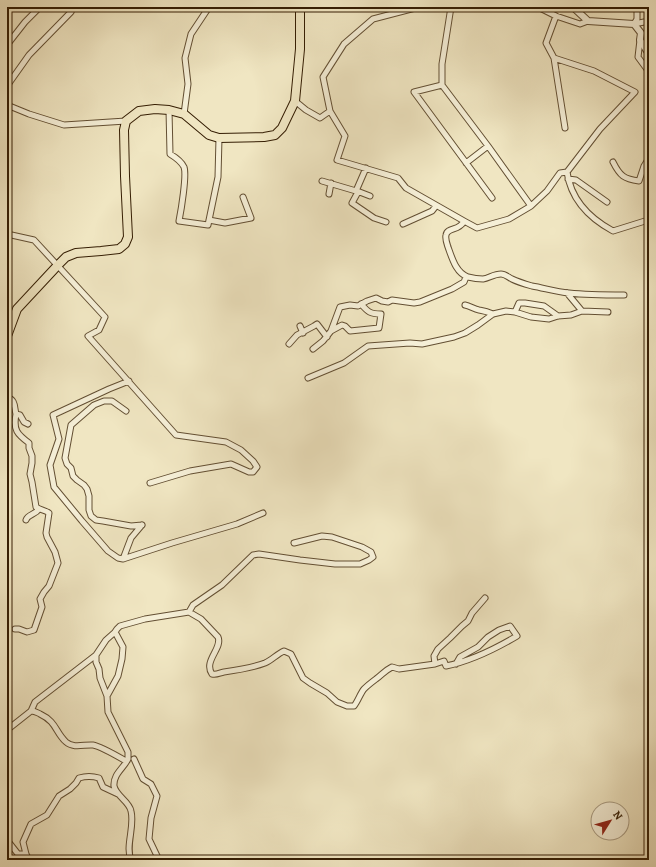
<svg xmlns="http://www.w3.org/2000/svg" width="656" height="867" font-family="Alegreya,serif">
<rect width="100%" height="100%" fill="#f0e6c2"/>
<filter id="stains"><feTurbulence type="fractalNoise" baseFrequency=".005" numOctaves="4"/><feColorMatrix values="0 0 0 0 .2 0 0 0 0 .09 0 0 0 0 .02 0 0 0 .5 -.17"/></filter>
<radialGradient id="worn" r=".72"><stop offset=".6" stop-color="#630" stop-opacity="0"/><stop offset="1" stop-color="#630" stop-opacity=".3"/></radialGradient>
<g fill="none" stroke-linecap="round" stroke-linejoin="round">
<defs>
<path id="minor" d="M419,7L373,19L344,44L323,77L330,111L345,136L337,160L398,178L406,188L464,221L477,228L509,219L531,206L547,191L560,173L567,172
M451,7L442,64V85L488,146L531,206
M534,7L540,8L556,16
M637,7V19L634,24L649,21
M640,40L638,57L649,72
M7,45L25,22L40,7
M554,58L594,71L635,92L600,129L567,172C571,200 589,218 613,231L645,221H649
M442,85L414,92L492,198
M7,86L29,55L71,12
M649,97L648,107L649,109
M295,101L306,110L320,118L330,111
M7,105L29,114L64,125L126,121
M169,110L170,154C175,157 181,161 184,167C187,175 181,211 179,221L208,225L218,177L219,138
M184,114L188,84L185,58L191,34L209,7
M565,128L554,58L546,43L556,16L580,24L588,21
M613,162C620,176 624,179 639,181L644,166L649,158
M466,163L488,146
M568,179L576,180L607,202
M322,181L356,191L366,168
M357,191L370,196
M358,192L352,203L374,218L386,222
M329,194L331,183
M209,220L225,223L251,218L243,197
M464,221C460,231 447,227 446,235C445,239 447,244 448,247C452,258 456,273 468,277C472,278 479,279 483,279C489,278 494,274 501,274C505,274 508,277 512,279C518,282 525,284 532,286C544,288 556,292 569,293C587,295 605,295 624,295
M403,224L432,211L436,206
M7,234L34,240L105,317L99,330L88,336L176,435L226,442L241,450L253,461L257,467L253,472H249L231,464L190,471L150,483
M465,305C470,306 474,309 479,310C485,311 486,311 493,314
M582,311L608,312
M515,312L519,303H525L544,306L558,316
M300,326L303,333
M331,331L342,325L345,326L350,331L379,328L381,314C370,314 368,312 361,304
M289,344L297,335L314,326L317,324L327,337
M313,349L323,341L331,331L340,307L350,305L358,306L367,301L376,298L382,301L388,302L392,300L414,303L420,302L452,289L464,282L466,277
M308,378L344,363L368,346L410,343L422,344L454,337L465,333L478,325L493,314L506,311L515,312L531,317L549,319L558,316L571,315L582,311L567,293
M129,381L109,389L53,415L59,439L50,465L54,487L82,521L108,551L118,558L123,559L172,543L237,524L263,513
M7,397C16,400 14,407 16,414L20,415L24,422L28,424
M126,411L112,401H104L94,405L71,425L65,458L67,464L71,468L73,476L77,480L84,485L87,489L89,496V510L91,516L96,520L103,521L131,526L142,525
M26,520C28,514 35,515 39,509
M123,559L131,538L142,525
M189,612L193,605L222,585L253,555L259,554L300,560L335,564H360L369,560L373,557L371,552L362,547L332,537L322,536L294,543
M15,629H19L27,632L34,630L42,607L40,599L44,592L49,586L58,563L55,552L47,537L46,533L49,513C45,510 40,510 36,507L32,482L30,474L32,463V456L29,448V443C17,434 13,430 16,414
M435,664L434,656L438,649L450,638L462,626L468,621L472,613L485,598
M107,696L100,678L99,669L96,662V655L106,640L115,632
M31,711L35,702L96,655
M7,730L31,711C35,711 36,712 40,714C57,722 55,732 66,742C74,749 85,744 93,745C100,746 119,757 126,761
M134,759L143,779L151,784L157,796L151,818L149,839L159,860
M7,840L18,854H26L29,860
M26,854L23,842L31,824L47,815L59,796L70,789L76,783L79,778C86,776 92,776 99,778L103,787L118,794
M131,860C125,846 135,827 131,811C129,801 116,796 114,786C113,774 124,768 128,759C128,758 128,753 128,752L108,712L107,696L118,676L122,659L123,647L115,632L117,629L120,626L145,619L189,612L201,619L218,637C223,648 203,661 212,674C217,675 219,673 224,672C238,670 252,668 265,663C272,660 277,654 284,651L291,654L303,678L310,683L327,693L337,702L347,706H354C358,701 360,694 364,689C368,685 372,682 376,679C382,675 384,671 392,667L399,669L435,664L444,661L446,666C471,661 495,649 517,636L510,626L499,630L488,637L478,647L460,657L456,664"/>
<path id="tertiary" d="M573,7L588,21L634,24L641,33L640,40L649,54"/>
<path id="primary" d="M7,336L17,309L58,265L66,257L76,253L101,251L119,249L125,244L128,237L125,176L124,130L126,121L139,111L155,109L169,110L184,114L209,135L219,138L264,137L275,135L282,128L295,101L300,49V7"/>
</defs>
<use href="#minor" stroke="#634f33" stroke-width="7"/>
<use href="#tertiary" stroke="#634f33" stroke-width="8"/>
<use href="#primary" stroke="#341d03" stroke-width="10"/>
<use href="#minor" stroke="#f5efd7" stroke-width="5"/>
<use href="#tertiary" stroke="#f5efd7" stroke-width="6"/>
<use href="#primary" stroke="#f0e6c2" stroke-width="8"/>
</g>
<rect width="656" height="867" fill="none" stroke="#f0e6c2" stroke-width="24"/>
<rect x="8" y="8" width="640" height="851" fill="none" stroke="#341d03" stroke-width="2"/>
<rect x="12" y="12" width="632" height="843" fill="none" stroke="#341d03"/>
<g transform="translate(610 821) rotate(53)"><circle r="19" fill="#f5efd7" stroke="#a89b82"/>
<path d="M0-3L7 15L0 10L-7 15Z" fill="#8f2418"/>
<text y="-6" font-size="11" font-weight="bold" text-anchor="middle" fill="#341d03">N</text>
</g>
<rect width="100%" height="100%" filter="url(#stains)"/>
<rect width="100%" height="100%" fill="url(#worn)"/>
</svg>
